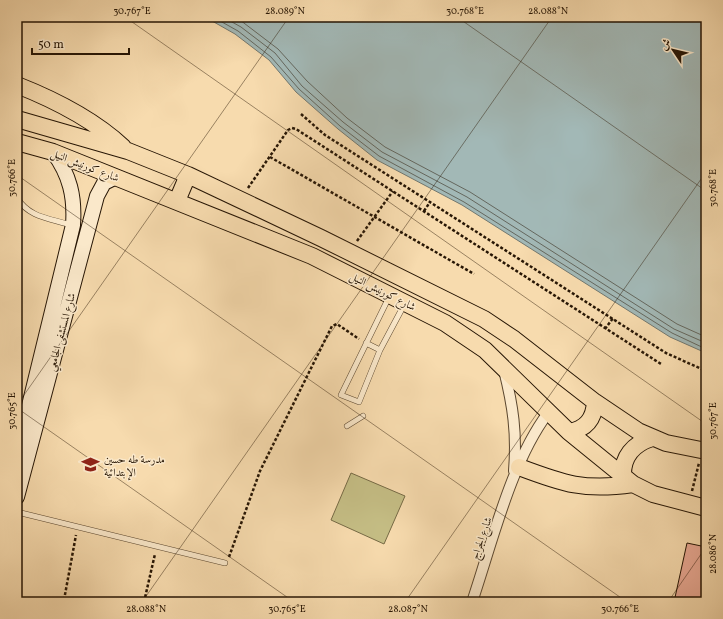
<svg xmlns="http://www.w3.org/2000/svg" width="723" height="619" font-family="Vollkorn,Amiri,serif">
<rect width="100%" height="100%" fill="#f7dbae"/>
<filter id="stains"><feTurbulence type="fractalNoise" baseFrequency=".005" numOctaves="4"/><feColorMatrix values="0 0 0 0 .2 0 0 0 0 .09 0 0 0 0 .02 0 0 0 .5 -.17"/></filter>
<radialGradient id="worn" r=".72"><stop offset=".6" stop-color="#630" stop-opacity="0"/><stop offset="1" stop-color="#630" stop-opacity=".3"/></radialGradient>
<path fill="#c5be85" stroke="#766a45" d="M351,473L405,496L384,544L331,520Z"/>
<path fill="#a2b8b6" stroke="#71776f" d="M205,17H706V353L670,337L462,205L377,160L338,129L296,92L269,60L235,34Z"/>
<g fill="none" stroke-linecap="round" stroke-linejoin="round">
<path stroke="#64675e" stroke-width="1" d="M213,17L238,31L271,57L299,89L340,126L379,156L464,202L672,333L706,349
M223,17L241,27L275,53L302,86L343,122L382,152L467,197L674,329L706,343
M236,17L278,49L307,81L347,118L385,147L470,192L677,324L706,337"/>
</g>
<path fill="#e8a893" stroke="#271605" d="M687,543L706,547V602H674Z"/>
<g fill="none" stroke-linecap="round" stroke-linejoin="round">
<defs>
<path id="lane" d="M17,198C30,218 49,218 71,225
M389,297L341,395L359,402L380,350L404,305
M366,343L380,350
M347,426L363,416
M17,512L225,563"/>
<path id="street" d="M504,370C513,406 517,433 514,471
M472,602C492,543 511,462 548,413"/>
<path id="secondary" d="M17,455L73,225C75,197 70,175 53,152
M17,497L97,196L104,183L116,177"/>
<path id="primary" d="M17,85C55,100 93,119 123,147
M17,119L128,151L188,175L321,238L484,319L514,339L595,402L638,431L666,443L706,451
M17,142L53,152L312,256L445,323L485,350L569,432L633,484L653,494L706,508
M177,201L188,175
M569,432C586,429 594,419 595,402
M519,467C564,484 584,491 633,484
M623,477C622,457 633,444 652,438"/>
</defs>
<use href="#lane" stroke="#5b472f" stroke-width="6"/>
<use href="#street" stroke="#5b472f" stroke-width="12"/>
<use href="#secondary" stroke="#271605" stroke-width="16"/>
<use href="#primary" stroke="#271605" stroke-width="18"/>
<path stroke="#271605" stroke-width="2.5" stroke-dasharray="3 2" stroke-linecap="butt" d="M301,114L325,135L666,353L706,371
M270,157L474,274
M248,188L288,130L292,128L296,129L661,364
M424,211L430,202
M357,241L393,191
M605,329L613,318
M692,491L699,463
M229,557L260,471L332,326L337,324L359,339
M64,600L76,535
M144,602L155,554"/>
<use href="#lane" stroke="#fae8ca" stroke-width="5"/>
<use href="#street" stroke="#fae8ca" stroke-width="10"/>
<use href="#secondary" stroke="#fae8ca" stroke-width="14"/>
<use href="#primary" stroke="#f7dbae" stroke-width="16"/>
</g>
<path fill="none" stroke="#271605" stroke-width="1" stroke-opacity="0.45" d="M125,17L706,424M457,17L706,191M17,30L26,17M17,175L627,602M17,405L289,17M17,408L294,602M142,602L552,17M405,602L706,172M668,602L706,547"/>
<defs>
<symbol id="school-bare" viewBox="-9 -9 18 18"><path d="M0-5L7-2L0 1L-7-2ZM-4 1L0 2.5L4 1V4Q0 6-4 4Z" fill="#8f2418" stroke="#fae8ca" stroke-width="2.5" paint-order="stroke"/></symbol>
</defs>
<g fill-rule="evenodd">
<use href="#school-bare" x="78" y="452" width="25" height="25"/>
</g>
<g text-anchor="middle" stroke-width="3" stroke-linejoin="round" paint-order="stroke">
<g font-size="11" fill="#271605" stroke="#fae8ca">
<text transform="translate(85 165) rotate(21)" y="4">شارع كورنيش النيل</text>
<text transform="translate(383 291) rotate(27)" y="4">شارع كورنيش النيل</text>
<text transform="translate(61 332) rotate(-75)" y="4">شارع المستشفى الجامعي</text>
<text transform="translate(481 538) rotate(-71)" y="4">شارع الجراج</text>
</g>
<g font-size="11" fill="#271605" stroke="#fae8ca" text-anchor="start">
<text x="104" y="463">مدرسة طه حسين<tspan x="104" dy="13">الإبتدائية</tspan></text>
</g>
</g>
<rect width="723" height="619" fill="none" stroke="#f7dbae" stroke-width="44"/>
<g transform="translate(673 50) rotate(305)" stroke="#fae8ca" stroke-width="3" paint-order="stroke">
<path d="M0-3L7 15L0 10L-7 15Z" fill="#271605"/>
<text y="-6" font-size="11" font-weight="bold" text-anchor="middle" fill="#271605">ش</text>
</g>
<path d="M32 48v6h97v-6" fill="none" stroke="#271605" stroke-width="2"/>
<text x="38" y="48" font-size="12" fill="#271605" stroke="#fae8ca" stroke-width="3" paint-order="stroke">50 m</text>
<rect x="22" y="22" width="679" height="575" fill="none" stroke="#271605" stroke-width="1.5"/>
<g font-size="10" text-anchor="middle" fill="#271605">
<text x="132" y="14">30.767°E</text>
<text x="285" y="14">28.089°N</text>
<text x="465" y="14">30.768°E</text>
<text x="548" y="14">28.088°N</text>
<text transform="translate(11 178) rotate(-90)" y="4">30.766°E</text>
<text transform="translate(712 188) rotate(-90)" y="4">30.768°E</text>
<text transform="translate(11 411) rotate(-90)" y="4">30.765°E</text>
<text transform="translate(712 421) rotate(-90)" y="4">30.767°E</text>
<text transform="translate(712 554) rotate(-90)" y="4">28.086°N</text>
<text x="146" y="612">28.088°N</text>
<text x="287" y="612">30.765°E</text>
<text x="408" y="612">28.087°N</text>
<text x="620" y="612">30.766°E</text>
</g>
<rect width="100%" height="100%" filter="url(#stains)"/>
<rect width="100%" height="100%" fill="url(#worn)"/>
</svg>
